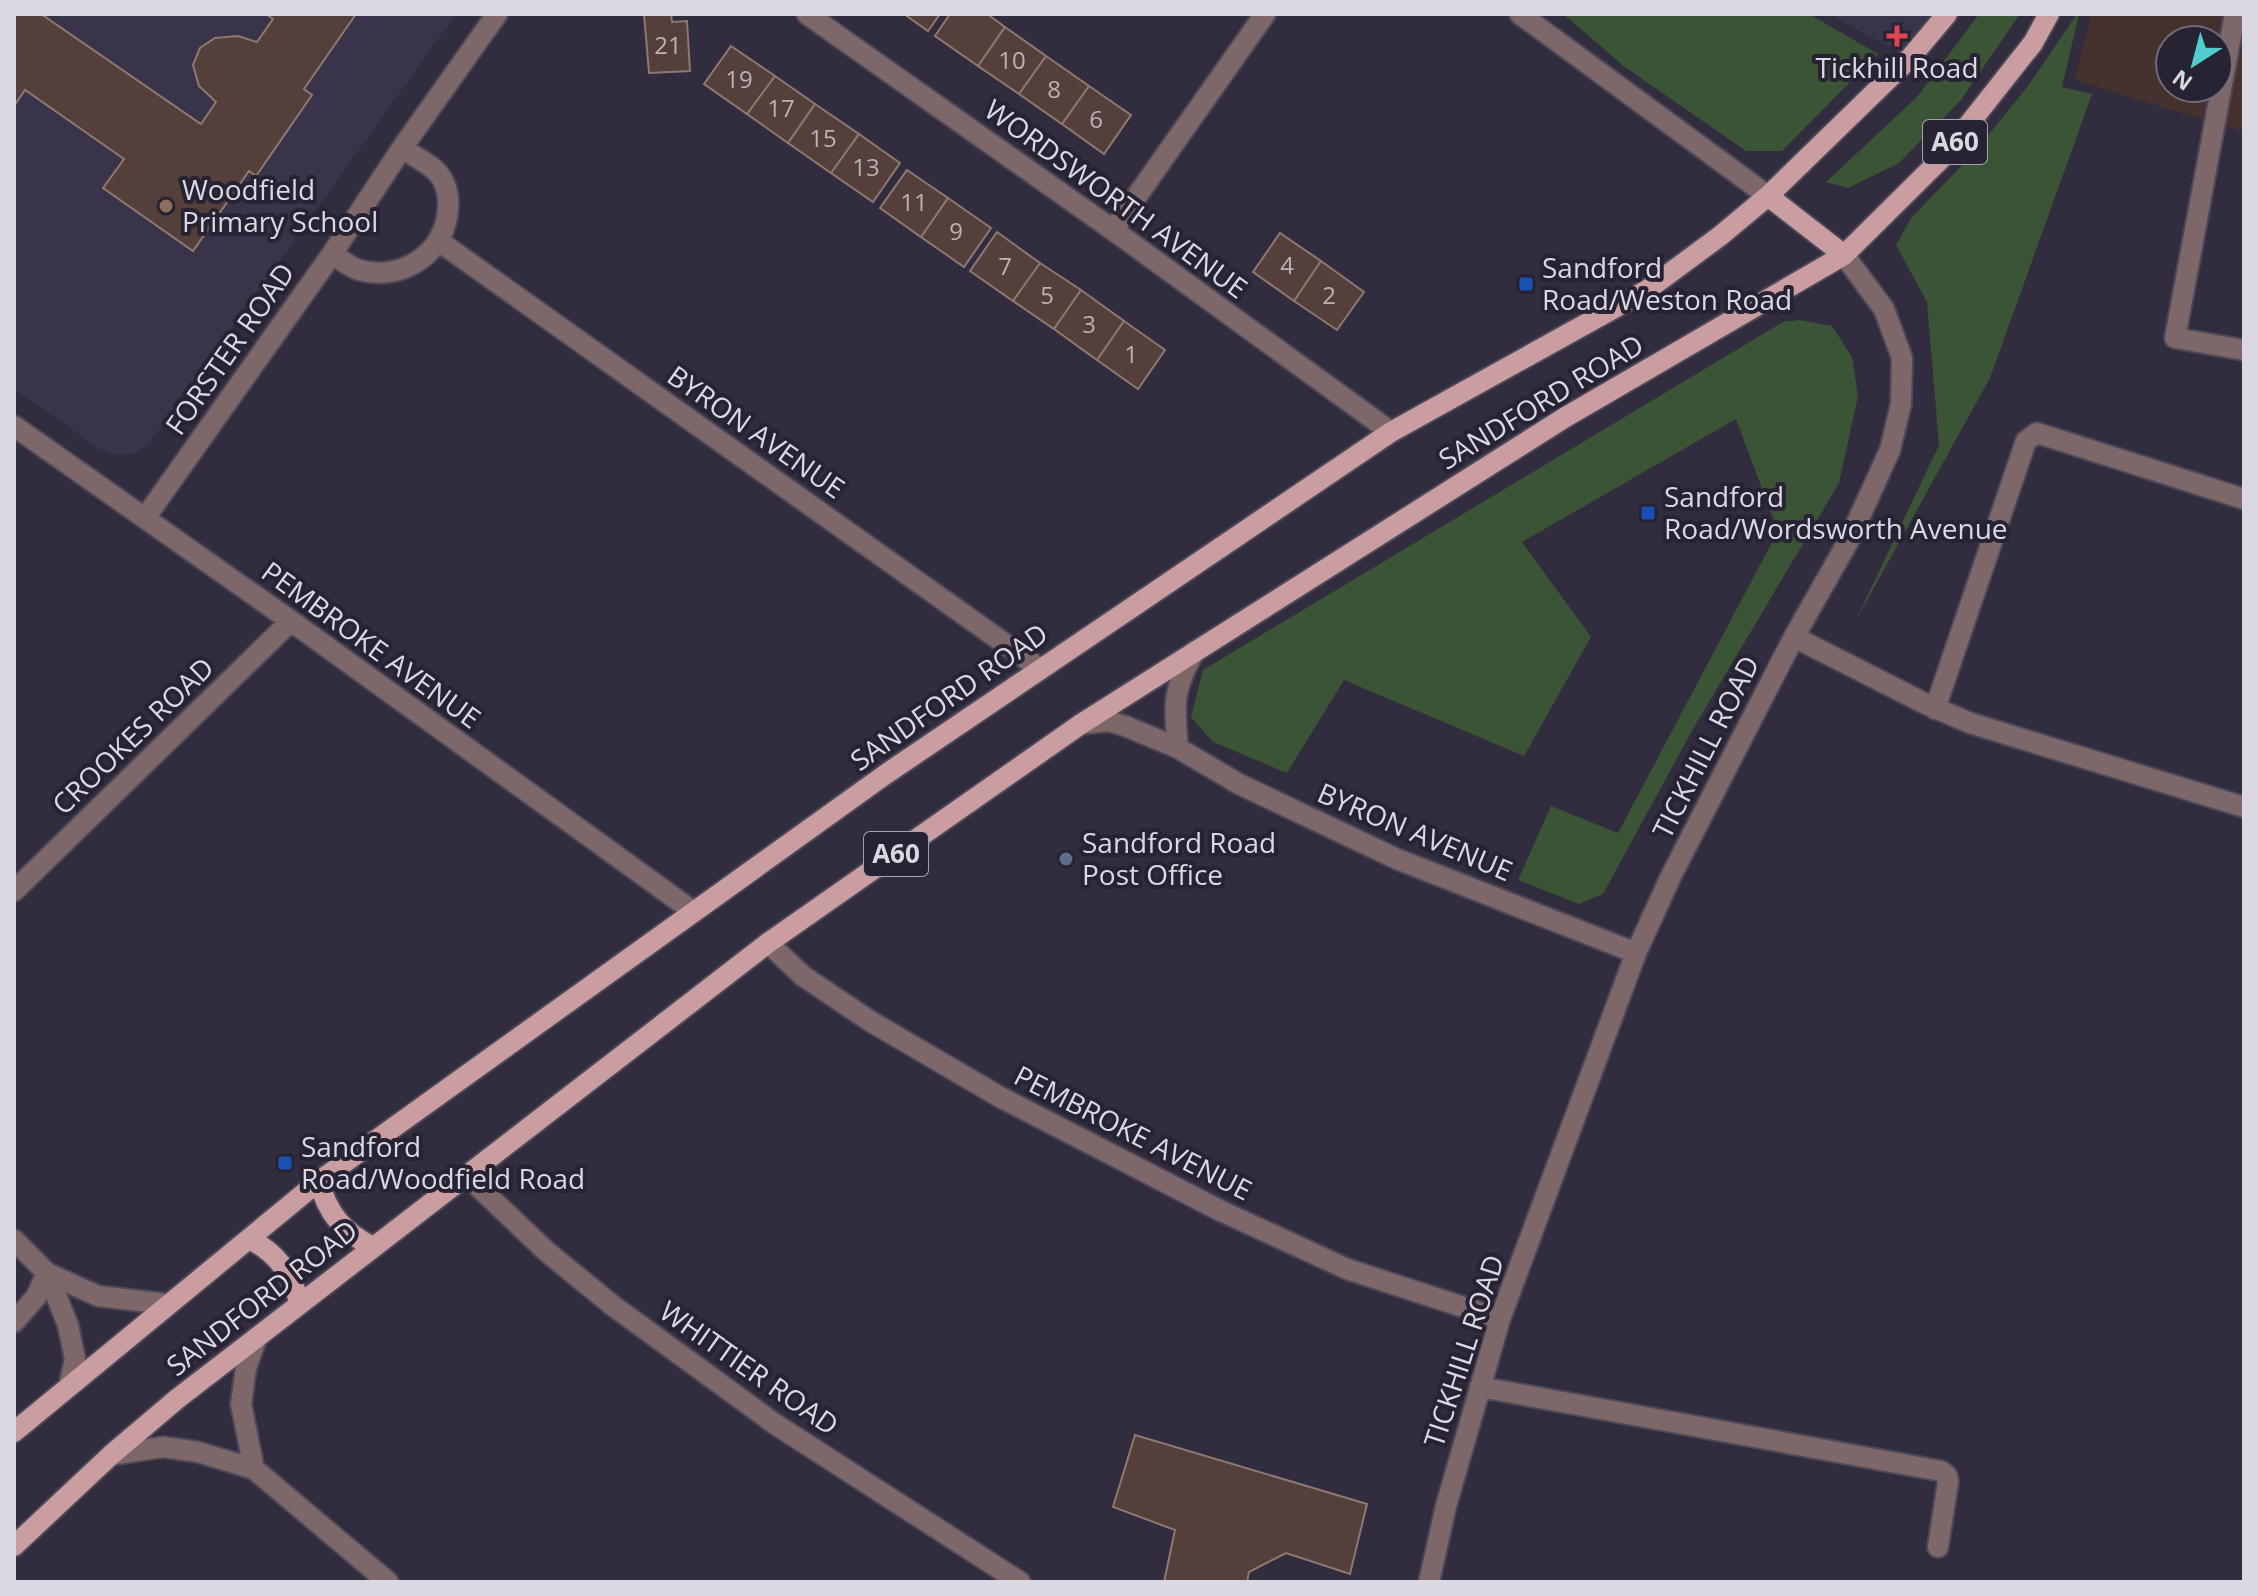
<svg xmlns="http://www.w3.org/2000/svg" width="2258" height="1596" font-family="'Open Sans',sans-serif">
<rect width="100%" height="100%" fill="#312c3e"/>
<path fill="#45312e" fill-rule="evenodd" d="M2092,14H2244V132L2074,80ZM2170,40H2218V88H2170Z"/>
<path fill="#3a344b" d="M14,14H456L151,441L134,454L117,455L100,449L14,389Z
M1829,14H1937L1910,58Z"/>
<path fill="#3c5436" d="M1563,14H1809L1878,54L1782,151H1746L1625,67Z
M1979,14H2020L1961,100L1899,163L1848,188L1826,182L1917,97Z
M2077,14H2079L2062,87L2092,94L1990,378L1855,622L1939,445L1927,302L1896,245L1911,218L1972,155L2028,86Z
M1799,320L1832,326L1852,357L1858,396L1839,483L1693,729L1603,894L1579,904L1518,880L1551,806L1618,833L1778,531L1736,419L1522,542L1591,637L1524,756L1344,680L1287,773L1213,742L1191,717L1203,670L1783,322Z"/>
<path fill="#543f3a" stroke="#907872" stroke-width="2" d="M14,14H41L201,124L216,102L199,86L193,65L200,48L215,38L238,36L257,42L273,19L266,14H356L304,89L312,95L256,176L249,171L193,251L103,188L124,159L25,90L14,106Z
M644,14H671L672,22L687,21L690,71L649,73Z
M904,14H940L928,31Z
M950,14H987L1005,27L978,66L935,36Z
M1005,27L1046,56L1019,94L978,66Z
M731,46L775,76L747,114L704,84Z
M1046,56L1089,86L1062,124L1019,94Z
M775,76L815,104L788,143L747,114Z
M1089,86L1131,115L1104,154L1062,124Z
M815,104L859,134L831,173L788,143Z
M859,134L900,163L873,202L831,173Z
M907,170L948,198L921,237L880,208Z
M948,198L991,228L964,267L921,237Z
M997,232L1040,263L1013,301L970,271Z
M1280,233L1321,261L1294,301L1253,272Z
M1321,261L1364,292L1337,330L1294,301Z
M1040,263L1081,290L1054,329L1013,301Z
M1081,290L1124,321L1097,360L1054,329Z
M1124,321L1165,350L1138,389L1097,360Z
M1135,1435L1367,1504L1350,1574L1286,1553L1249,1572L1247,1582H1164L1175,1530L1113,1507Z"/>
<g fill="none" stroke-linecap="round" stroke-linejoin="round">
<defs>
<path id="minor" d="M807,14L1113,230L1391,432
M1520,14L1768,196
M2235,14L2175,338L2244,350
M1113,230L1265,14
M440,242L1039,668
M332,254C340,259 350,267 359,270C402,282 446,253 448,208C449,196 446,183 438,173C429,163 413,156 402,148
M14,426L291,621L694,912
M145,518L332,254L402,148L497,14
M1794,637L1926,704L1970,723L2244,807
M1935,709L2026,441L2037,433L2244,499
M1081,724L1108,721L1125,726L1178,748C1174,705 1172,690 1195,651
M1178,748L1239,784L1397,859L1636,953
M14,891L291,621
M768,943L803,976L870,1021L1000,1097L1221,1211L1347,1269L1500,1319
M466,1175L546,1251L612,1305L775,1424L1020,1582
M14,1240L47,1273L36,1297L14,1322
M69,1386L75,1359L68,1325L47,1273L98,1296L167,1304
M1480,1387L1941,1471L1947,1476L1948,1482L1938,1547
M111,1455L163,1447L198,1452L254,1469L241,1404L246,1368L257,1337
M254,1469L388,1582
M1429,1582L1446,1506L1500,1319L1636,953L1671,876L1794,637L1849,540L1890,450L1901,404L1902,358L1884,309L1844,255"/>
<path id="major" d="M1768,196L1844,255
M319,1181C327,1213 343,1232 373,1247
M249,1239C278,1253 290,1273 300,1303
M14,1432L319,1181L886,774L1391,432L1647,290L1720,236L1768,196L1910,58L1947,14
M14,1546L111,1455L177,1399L768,943L1081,724L1564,418L1844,255L1943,157L2033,43L2049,14"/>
</defs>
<use href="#minor" stroke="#4c4858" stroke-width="24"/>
<use href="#major" stroke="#4c4858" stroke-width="24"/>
<use href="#minor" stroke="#7d6769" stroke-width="20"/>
<use href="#major" stroke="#ca9ea1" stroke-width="20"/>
</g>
<path fill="#e0444e" stroke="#272333" stroke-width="3" d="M1893 24h8v8h8v8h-8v8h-8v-8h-8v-8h8z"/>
<circle fill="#8d6e63" stroke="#272333" stroke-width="3" cx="166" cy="206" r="8"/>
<g fill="#1a4fb4" stroke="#272333" stroke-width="3">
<rect x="1518" y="276" width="16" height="16" rx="4"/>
<rect x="1640" y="505" width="16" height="16" rx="4"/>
<rect x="277" y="1155" width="16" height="16" rx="4"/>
</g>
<circle fill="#5c6f8a" stroke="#272333" stroke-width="3" cx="1066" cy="859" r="8"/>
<g text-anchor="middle" stroke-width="8" stroke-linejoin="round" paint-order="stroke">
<g font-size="24" fill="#b8b2b9">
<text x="668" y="54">21</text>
<text x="1012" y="69">10</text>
<text x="739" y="88">19</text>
<text x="1054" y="98">8</text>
<text x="781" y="117">17</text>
<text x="1096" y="128">6</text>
<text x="823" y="147">15</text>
<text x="866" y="176">13</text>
<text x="914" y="211">11</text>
<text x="956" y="240">9</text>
<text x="1287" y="274">4</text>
<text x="1005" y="275">7</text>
<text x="1047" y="304">5</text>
<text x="1329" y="304">2</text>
<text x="1089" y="333">3</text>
<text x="1131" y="363">1</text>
</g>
<g fill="#272333" stroke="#a4a2ae" stroke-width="2">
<rect x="1923" y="120" width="64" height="44" rx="6"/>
<rect x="864" y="832" width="64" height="44" rx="6"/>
</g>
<g font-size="26" font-weight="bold" fill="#dad8e3">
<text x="1955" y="151">A60</text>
<text x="896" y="863">A60</text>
</g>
<g font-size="28" fill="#dad8e3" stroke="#272333" text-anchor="start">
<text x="1897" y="78" text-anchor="middle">Tickhill Road</text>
<text x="182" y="200">Woodfield<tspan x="182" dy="32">Primary School</tspan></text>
<text x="1542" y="278">Sandford<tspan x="1542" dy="32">Road/Weston Road</tspan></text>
<text x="1664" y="507">Sandford<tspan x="1664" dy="32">Road/Wordsworth Avenue</tspan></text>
<text x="1082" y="853">Sandford Road<tspan x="1082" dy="32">Post Office</tspan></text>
<text x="301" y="1157">Sandford<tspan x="301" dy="32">Road/Woodfield Road</tspan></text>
</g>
<g font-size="28" fill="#dad8e3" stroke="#272333">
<text transform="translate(1116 199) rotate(36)" y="10">WORDSWORTH AVENUE</text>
<text transform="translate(230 349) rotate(-55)" y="10">FORSTER ROAD</text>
<text transform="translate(1541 402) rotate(-31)" y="10">SANDFORD ROAD</text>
<text transform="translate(756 432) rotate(35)" y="10">BYRON AVENUE</text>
<text transform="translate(371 645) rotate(36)" y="10">PEMBROKE AVENUE</text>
<text transform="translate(949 697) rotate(-35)" y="10">SANDFORD ROAD</text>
<text transform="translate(133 736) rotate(-44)" y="10">CROOKES ROAD</text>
<text transform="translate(1706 747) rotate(-63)" y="10">TICKHILL ROAD</text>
<text transform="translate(1415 832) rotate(23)" y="10">BYRON AVENUE</text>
<text transform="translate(1133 1133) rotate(27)" y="10">PEMBROKE AVENUE</text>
<text transform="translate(262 1298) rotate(-38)" y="10">SANDFORD ROAD</text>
<text transform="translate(1464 1351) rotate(-72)" y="10">TICKHILL ROAD</text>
<text transform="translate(749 1368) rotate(35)" y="10">WHITTIER ROAD</text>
</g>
</g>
<rect width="2258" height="1596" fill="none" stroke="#dad8e3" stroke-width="32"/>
<g transform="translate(2194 64) rotate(216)"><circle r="38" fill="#272333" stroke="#6f6b79" stroke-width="2"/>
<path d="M0-6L14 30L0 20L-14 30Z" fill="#52cdcf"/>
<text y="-12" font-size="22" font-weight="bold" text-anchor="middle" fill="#dad8e3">N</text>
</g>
</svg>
